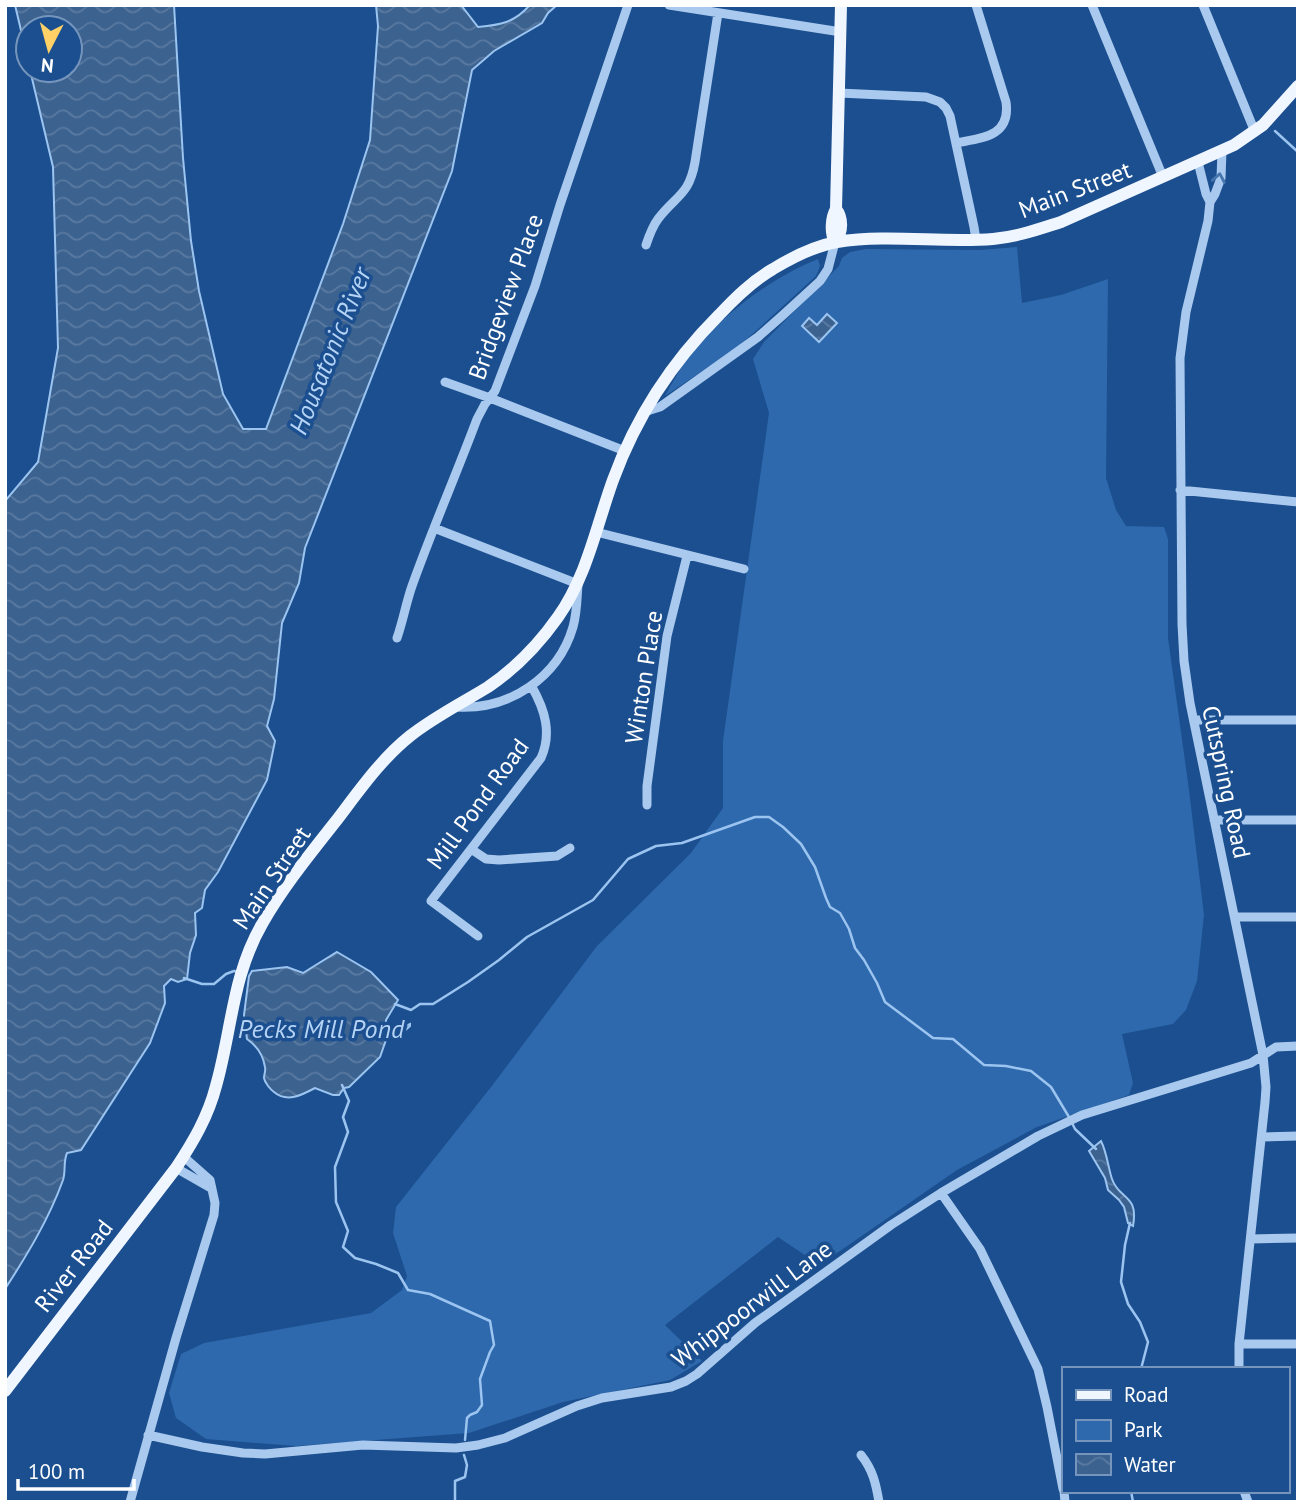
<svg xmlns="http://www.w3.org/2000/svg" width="1303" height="1507" font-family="'PT Sans',sans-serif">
<defs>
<pattern id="water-waves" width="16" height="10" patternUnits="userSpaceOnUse" patternTransform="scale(1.75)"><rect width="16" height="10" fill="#3c6290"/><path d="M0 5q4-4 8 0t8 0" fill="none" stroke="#597aa1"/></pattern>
</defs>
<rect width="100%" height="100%" fill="#1b4f8f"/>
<path fill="#2e69ad" d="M1017,247L1022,303L1061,295L1108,279L1106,478L1116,510L1126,526L1164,527L1168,539V638L1189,790L1204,915L1197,981L1186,1010L1173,1024L1122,1034L1133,1083L1129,1095L1037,1127L957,1170L840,1251L818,1264L778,1237L665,1325L702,1361L670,1380L563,1402L469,1433L296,1446L206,1439L176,1418L169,1393L181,1354L204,1343L371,1313L402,1290L407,1276L393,1233L396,1207L491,1087L597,946L691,853L723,808V741L769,413L753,359L764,342L839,266L842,258L850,252L866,249L980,250Z
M818,259L820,266L816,276L737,348L665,396C672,383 679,370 688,358C719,317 770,278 818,259Z"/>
<path fill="url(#water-waves)" stroke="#9cc4f0" stroke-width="2" d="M15,5H174L183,158L191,241L199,291L223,394L243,429H266L343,224L370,140L378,26L376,5H461L478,27C500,25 514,23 530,5H557L548,13L542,23L494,51L472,70L452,171L305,548L299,583L282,623L274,699L267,726L275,741L267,780L218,872L205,890L202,908L195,913L196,935L190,953L187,979L178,982L171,979L164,986L165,1003L150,1043L81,1150L67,1153C63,1162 66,1171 63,1180C49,1219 27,1255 5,1289V501L38,462L58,348L53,167L30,70H70V28H28V60Z
M827,314L837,323L819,342L802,326L809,318L817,325Z
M337,952L371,972L398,1000L386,1020V1025L382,1030L392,1032L410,1024V1026L401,1034L386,1040L380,1057L349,1087L344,1088L339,1095H333L315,1088C302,1095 287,1103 274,1092C270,1089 265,1083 264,1078C264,1074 266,1071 265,1067C263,1054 257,1046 247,1039L244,1015L249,976L252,971L287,967L303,973Z
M1101,1141C1107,1153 1108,1167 1112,1179C1119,1200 1139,1194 1133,1226L1128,1223L1124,1207L1119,1200L1108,1190L1105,1178L1089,1151Z"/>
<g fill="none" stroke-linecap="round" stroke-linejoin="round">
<path stroke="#9cc4f0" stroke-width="2.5" d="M1275,131L1298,152
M184,978L202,984H214L226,974L234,971L238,972
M395,1004L411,1010L420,1004H433L468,982L499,960L527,937L593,900L628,859L656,846L682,843L755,817H769L783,827L801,844L815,867L826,898L830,907L840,913L849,929L855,948L864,960L877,983L885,1002L933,1038L953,1039L984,1065L1006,1066L1031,1071L1051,1087L1069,1117
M342,1085L349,1101L343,1117L348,1132L335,1167L336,1202L348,1231L343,1247L355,1258L376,1264L398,1273L408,1290L430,1294L490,1321L494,1345L490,1352L480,1379L482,1405L477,1412L470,1415L467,1418L465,1440
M1072,1123L1075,1129L1096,1149
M1130,1223L1125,1245L1121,1282L1128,1304L1140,1322L1148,1342L1141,1369
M1131,1491L1133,1502
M455,1502V1481L465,1477L467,1465L464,1455"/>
<path stroke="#a9c9ee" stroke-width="9" d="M669,5L841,32
M1092,5L1163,177
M1203,5L1255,132
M839,93L926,97L940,102L946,108L950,116L974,227L976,240
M956,143C981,138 1011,137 1006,102L976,5
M1222,151L1221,178L1215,194L1210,202L1208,221L1186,312L1180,358L1182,624L1184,661L1190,703L1263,1055L1266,1087L1265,1102L1239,1344V1369
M1198,162L1206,194L1210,202
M646,245C649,236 652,227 658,219C676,195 689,196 695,162L718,13
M445,382L490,398L625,451
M644,412L660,407L758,337L783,315L820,281L828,269L835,242
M1180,490L1298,502
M434,528L578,584C577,598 577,613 573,627C558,678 509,710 457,707
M596,532L744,569
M397,638C403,621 406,603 412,586C432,530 456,475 477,419L485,404L495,391L535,286L560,205L628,5
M1194,720H1298
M647,805V786L667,636L687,556
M1214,820H1298
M471,849L486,859L499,860L557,856L570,848
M1235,917H1298
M478,936L431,901L541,758C552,733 545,710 532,687
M1262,1137L1298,1136
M176,1168L211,1188
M941,1193L980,1249L1038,1369L1047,1407L1063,1489
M1251,1239L1298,1238
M1239,1344H1298
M148,1435L202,1447L243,1453L265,1454L363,1445L456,1448L478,1445L505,1438L577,1406L602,1398L671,1387L686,1381L697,1374L755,1323L891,1225L941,1193L1038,1136L1082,1115L1251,1063L1276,1047L1298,1046
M861,1455C873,1470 876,1484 879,1502
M1064,1491L1065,1502
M1244,1491L1248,1502
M130,1502L176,1338L214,1215L215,1203L210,1180L184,1157"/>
<path stroke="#f0f6ff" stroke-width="12" d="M835,242C830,233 831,218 836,209L841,5
M835,242C843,233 843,218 836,209
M5,1391L176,1168C193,1142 208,1117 216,1086C232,1030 232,976 262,924C283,887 310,854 336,821C359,791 381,759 410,736C434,717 462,703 488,687C516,668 539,644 558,617C587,576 596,527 613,480C636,417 672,362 719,315C735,298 752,281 773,269C791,258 815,246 837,242C889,234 941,243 993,239C1017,237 1039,229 1061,222L1234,145L1263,125L1298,86"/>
</g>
<defs><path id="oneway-chevron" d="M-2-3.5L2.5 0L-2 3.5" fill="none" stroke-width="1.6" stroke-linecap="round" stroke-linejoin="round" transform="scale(1.75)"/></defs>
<use stroke="#4674ac" href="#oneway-chevron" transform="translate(1219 178) rotate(-80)"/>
<g text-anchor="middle" stroke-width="7" stroke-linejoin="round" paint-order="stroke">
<g font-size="24" fill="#fff" stroke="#1b4f8f">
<text transform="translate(1075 190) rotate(-21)" y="8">Main Street</text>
<text transform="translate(506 297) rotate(-70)" y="8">Bridgeview Place</text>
<text transform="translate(644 677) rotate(-81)" y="8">Winton Place</text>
<text transform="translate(1226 782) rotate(78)" y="8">Cutspring Road</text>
<text transform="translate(478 804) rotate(-54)" y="8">Mill Pond Road</text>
<text transform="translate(272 878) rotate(-56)" y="8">Main Street</text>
<text transform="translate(74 1266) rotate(-52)" y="8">River Road</text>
<text transform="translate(752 1304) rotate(-37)" y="8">Whippoorwill Lane</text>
</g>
<g font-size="26" font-style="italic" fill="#b5d3f5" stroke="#1b4f8f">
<text transform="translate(330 351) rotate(-68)" y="9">Housatonic River</text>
<text x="321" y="1038">Pecks Mill Pond</text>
</g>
</g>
<rect width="1303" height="1507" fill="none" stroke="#ffffff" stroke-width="14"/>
<rect x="1062" y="1367" width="228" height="126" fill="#1b4f8f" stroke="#7695bc" stroke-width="2"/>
<rect x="1076" y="1390" width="35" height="10" fill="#f0f6ff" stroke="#7695bc" stroke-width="2"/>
<text x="1124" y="1402" font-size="21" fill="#ffffff">Road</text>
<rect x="1076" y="1420" width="35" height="21" fill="#2e69ad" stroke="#7695bc" stroke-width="2"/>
<text x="1124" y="1437" font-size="21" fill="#ffffff">Park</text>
<rect x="1076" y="1454" width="35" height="21" fill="url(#water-waves)" stroke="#7695bc" stroke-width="2"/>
<text x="1124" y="1472" font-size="21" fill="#ffffff">Water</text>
<g transform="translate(49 49) rotate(186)"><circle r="33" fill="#1b4f8f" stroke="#7695bc" stroke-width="2"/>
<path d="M0-5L12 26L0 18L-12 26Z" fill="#ffd166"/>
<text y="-10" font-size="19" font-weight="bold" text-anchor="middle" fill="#ffffff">N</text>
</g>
<path d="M18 1479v10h116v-10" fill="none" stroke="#ffffff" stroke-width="3.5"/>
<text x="28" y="1479" font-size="21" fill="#ffffff" stroke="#1b4f8f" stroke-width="5" paint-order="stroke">100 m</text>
</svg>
